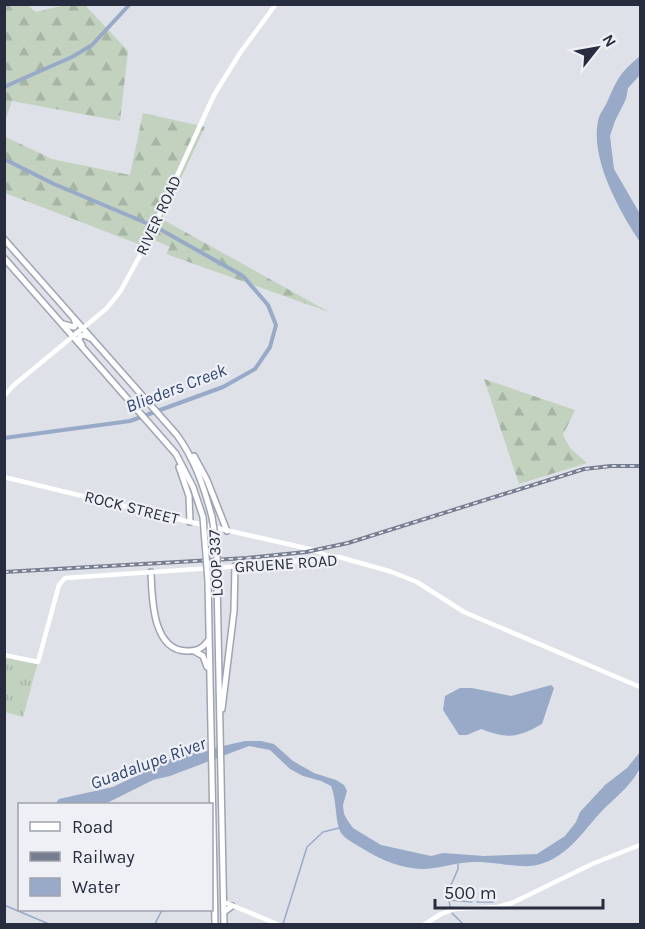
<svg xmlns="http://www.w3.org/2000/svg" width="645" height="929" font-family="Karla,sans-serif">
<defs>
<pattern id="grass-tufts" width="24" height="20" patternUnits="userSpaceOnUse" patternTransform="scale(1.5)"><rect width="24" height="20" fill="#c2d2bf"/><path d="M3 7l-1-3M5 7V3M7 7l1-3M15 17l-1-3M17 17v-4M19 17l1-3" fill="none" stroke="#a7b5a5"/></pattern>
<pattern id="forest-firs" width="22" height="20" patternUnits="userSpaceOnUse" patternTransform="scale(1.5)"><rect width="22" height="20" fill="#c2d2bf"/><path d="M5 1l3.5 6h-7zM16 11l3.5 6h-7z" fill="#a7b5a5"/></pattern>
</defs>
<rect width="100%" height="100%" fill="#dee1e8"/>
<path fill="url(#grass-tufts)" d="M4,655L38,662L23,717L5,712Z"/>
<path fill="url(#forest-firs)" d="M5,4L27,5L36,12L65,5H85L128,51L120,121L12,101L5,121Z
M143,113L205,127L162,219L329,312L166,254L170,247L150,238L146,247L5,193L4,136L52,159L130,175Z
M484,379L575,410L563,435L570,448L587,463L519,484Z"/>
<path fill="#99aac8" d="M640,56V75L628,88L626,99L615,121L610,136L614,169L640,214V242C619,210 588,156 599,117C601,111 606,106 608,100C618,77 621,72 640,56Z
M551,685L554,688L542,724C517,738 508,739 481,729L467,735H459L443,710L445,696L460,688H472L511,696Z
M245,741H261L274,744L293,761L314,773L336,780L344,785L347,791L343,805L344,814L348,821L353,828L381,845L431,856L443,853L484,856L537,854L565,836L576,822L580,812L605,785L627,768L640,752C640,758 642,765 639,770C632,783 620,794 609,804C586,825 571,857 537,865C522,869 491,861 474,862C460,862 448,866 434,868C409,872 385,862 365,850C358,845 347,841 342,834C335,826 337,800 331,786L321,781L303,776L290,769L270,750L249,746L170,776L153,780L105,804H55L59,799L113,787L183,753H202L214,748Z"/>
<g fill="none" stroke-linecap="round" stroke-linejoin="round">
<path stroke="#99aac8" stroke-width="1.5" d="M449,900L472,902
M477,902H493
M4,905L49,924
M450,907L448,892L458,869V862
M452,913L463,924
M155,924L162,910
M283,924L307,847L323,832L339,828"/>
<path stroke="#99aac8" stroke-width="4" d="M4,87L72,57L92,45L130,4
M4,159L54,184L151,225
M4,438L130,421L223,387L255,369L270,347L276,325L268,305L243,276L156,227"/>
<defs>
<path id="primary" d="M4,239L177,435C195,460 204,487 212,517
M4,258L176,454L193,487L203,517
M63,324L74,327L76,324L74,319
M82,345L79,340L80,336L84,335L90,338
M194,456L207,480L227,531
M179,467L189,496L190,522
M151,572C152,597 152,651 187,651C197,651 202,649 208,641
M217,580L224,924
M208,581L215,924
M194,651L203,656L207,667
M222,709L234,611L235,566
M224,912L232,906"/>
</defs>
<use href="#primary" stroke="#9ea4b3" stroke-width="8"/>
<path stroke="#fff" stroke-width="4.5" d="M4,396L14,385L106,309L120,292L143,250L214,95L240,53L276,4
M4,477L177,519L314,550L328,556
M4,655L38,662L59,585L65,578L285,563L329,557H339L389,571L417,582L464,612L640,687
M224,902L277,924
M425,924L441,914L455,909L497,907L512,903L592,864L640,845"/>
<use href="#primary" stroke="#fff" stroke-width="5"/>
<defs>
<path id="rail" d="M4,572L247,558L306,552L348,543L584,469L611,466H640"/>
</defs>
<use href="#rail" stroke="#787e91" stroke-width="4"/>
<use href="#rail" stroke="#eef0f5" stroke-width="1.5" stroke-dasharray="4.5" stroke-linecap="butt"/>
<defs>
<path id="primary-bridge" d="M203,517L208,581
M212,517L217,549V580"/>
</defs>
<use href="#primary-bridge" stroke="#9ea4b3" stroke-width="8" stroke-linecap="butt"/>
<use href="#primary-bridge" stroke="#fff" stroke-width="5"/>
</g>
<g text-anchor="middle" stroke-width="4.5" stroke-linejoin="round" paint-order="stroke">
<g font-size="16" fill="#272d3f" stroke="#eef0f5">
<text transform="translate(158 215) rotate(-65)" y="6">RIVER ROAD</text>
<text transform="translate(132 507) rotate(14)" y="6">ROCK STREET</text>
<text transform="translate(215 563) rotate(-93)" y="6">LOOP 337</text>
<text transform="translate(286 563) rotate(-4)" y="6">GRUENE ROAD</text>
</g>
<g font-size="18" font-style="italic" fill="#324672" stroke="#eef0f5">
<text transform="translate(176 388) rotate(-21)" y="6">Blieders Creek</text>
<text transform="translate(148 763) rotate(-20)" y="6">Guadalupe River</text>
</g>
</g>
<rect width="645" height="929" fill="none" stroke="#272d3f" stroke-width="12"/>
<rect x="18" y="803" width="195" height="108" fill="#eef0f5" stroke="#9ea2ac" stroke-width="1.5"/>
<rect x="30" y="822" width="30" height="9" fill="#ffffff" stroke="#9ea2ac" stroke-width="1.5"/>
<text x="72" y="833" font-size="18" fill="#272d3f">Road</text>
<rect x="30" y="852" width="30" height="9" fill="#787e91" stroke="#9ea2ac" stroke-width="1.5"/>
<text x="72" y="863" font-size="18" fill="#272d3f">Railway</text>
<rect x="30" y="878" width="30" height="18" fill="#99aac8" stroke="#9ea2ac" stroke-width="1.5"/>
<text x="72" y="893" font-size="18" fill="#272d3f">Water</text>
<g transform="translate(597 48) rotate(59)" stroke="#eef0f5" stroke-width="4.5" paint-order="stroke">
<path d="M0-4.5L10 22L0 15L-10 22Z" fill="#272d3f"/>
<text y="-9" font-size="16" font-weight="bold" text-anchor="middle" fill="#272d3f">N</text>
</g>
<path d="M435 899v9h168v-9" fill="none" stroke="#272d3f" stroke-width="3"/>
<text x="444" y="899" font-size="18" fill="#272d3f" stroke="#eef0f5" stroke-width="4.5" paint-order="stroke">500 m</text>
</svg>
